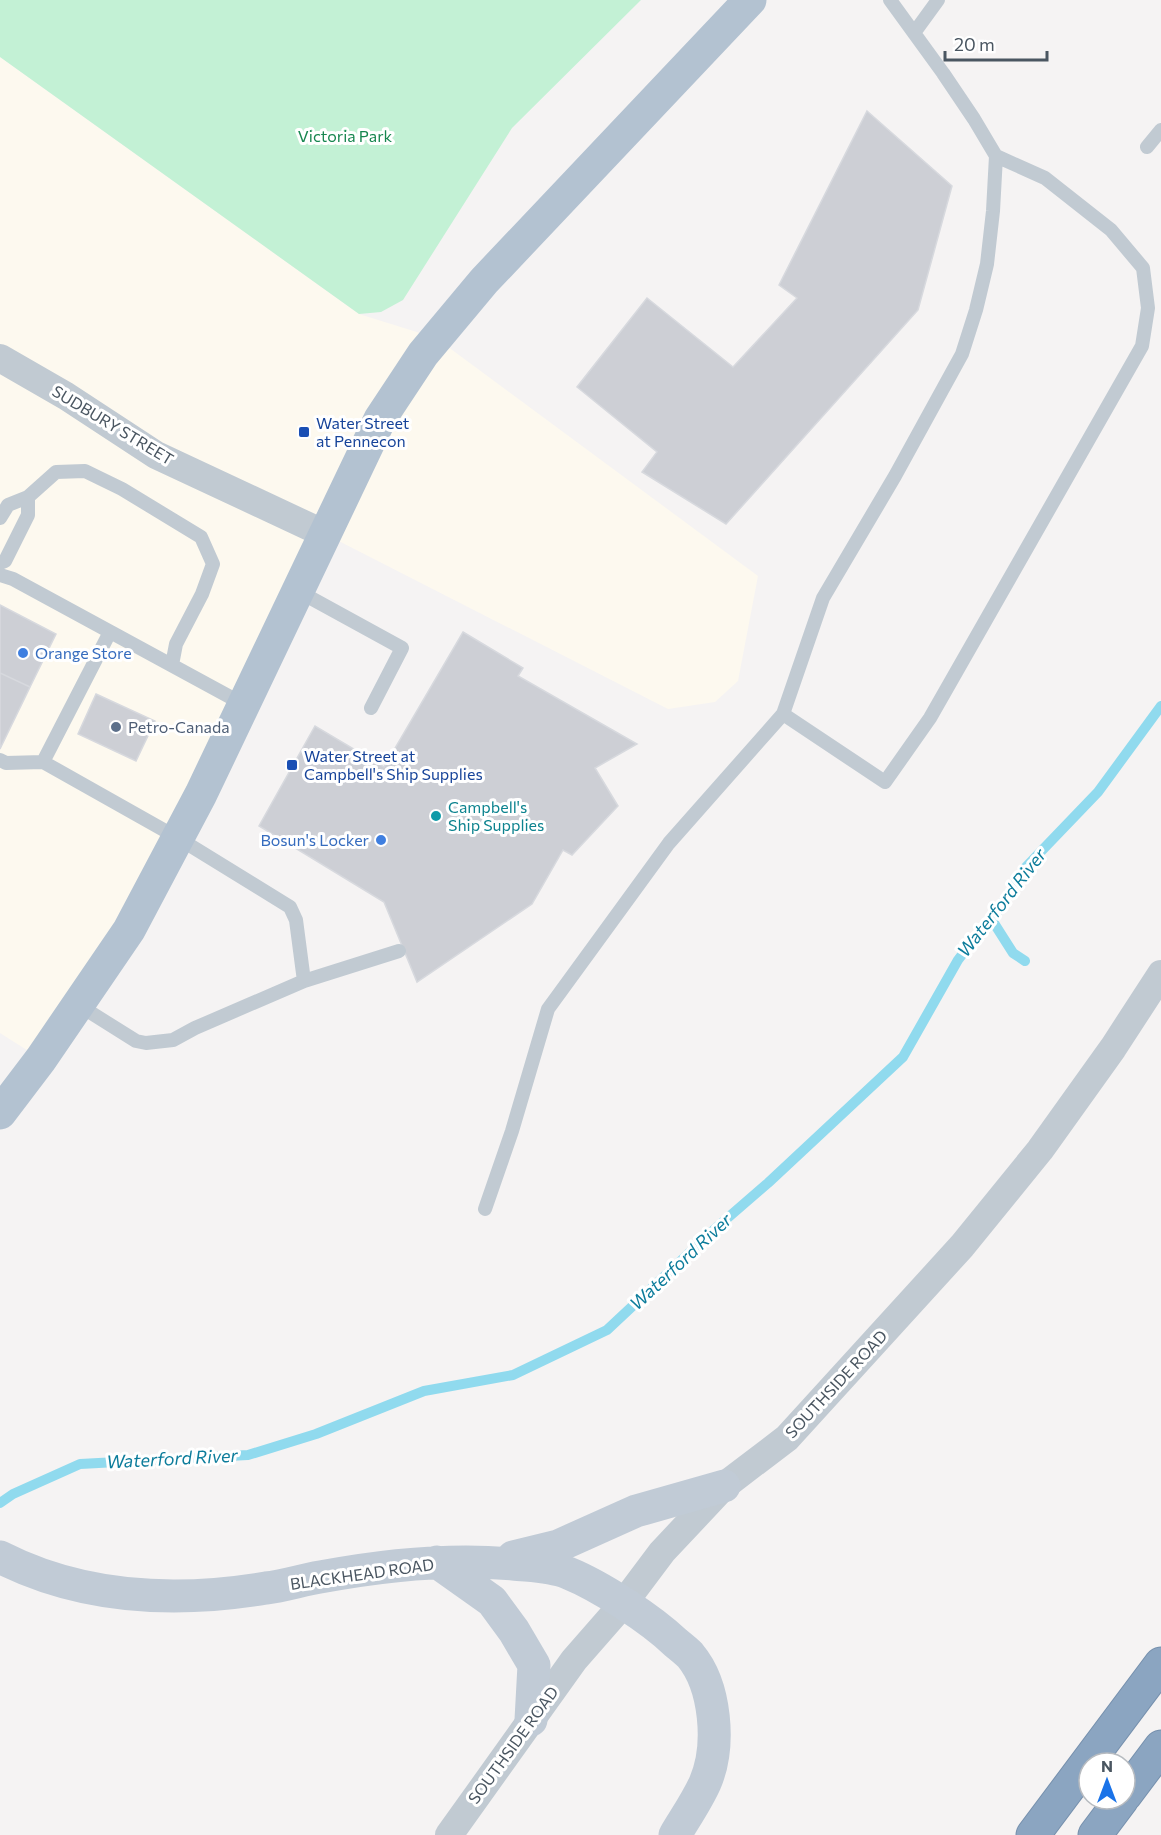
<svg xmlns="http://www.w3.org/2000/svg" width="1161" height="1835" font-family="Commissioner,sans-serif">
<rect width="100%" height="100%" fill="#f5f3f3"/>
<path fill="#fdf9ef" d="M0,57L359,314L436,338L758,576L738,681L715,702L668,709L325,534L41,1059L0,1033Z"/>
<path fill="#c3f1d5" d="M0,0H641L512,128L403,300L381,312L359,314L0,57Z"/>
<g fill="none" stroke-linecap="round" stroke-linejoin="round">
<path stroke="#90daee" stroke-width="10" d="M992,920L1013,953L1025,961
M0,1503L13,1494L80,1464L248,1455L316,1434L424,1391L513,1375L607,1330L716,1228L768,1183L903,1057L958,960L974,939L992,920L1026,867L1098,792L1161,706"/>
</g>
<path fill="#cdcfd5" stroke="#d7d9de" stroke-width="1.5" d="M867,111L952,186L918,310L726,524L642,472L657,452L577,387L647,298L733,367L797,298L779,285Z
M0,605L56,634L30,687L0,673Z
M463,632L523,668L518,676L637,744L595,768L618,806L572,855L563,850L532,904L417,982L384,902L259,826L315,726L384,767Z
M0,673L30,687L0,749Z
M96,694L155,721L136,761L78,734Z"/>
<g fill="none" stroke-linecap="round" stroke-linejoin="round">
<defs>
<path id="motorway" d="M1125,1795L1161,1747
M1033,1835L1161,1664
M1095,1835L1122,1799"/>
</defs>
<use href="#motorway" stroke="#7690ad" stroke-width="35"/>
<path stroke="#c1cad2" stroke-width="14" d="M914,33L938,0
M1147,147L1161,130
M0,518L8,505L28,497L56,472L85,471L122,489L201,537L213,564L202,594L176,644L172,665
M0,563L5,561L28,515V497
M0,575L13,579L243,704
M298,591L402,648L371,708
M783,714L885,782L930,718L1142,346L1148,308L1143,268L1111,230L1045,178L996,156
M0,760L6,763L43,762
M304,981L399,951
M77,1004L136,1041L146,1043L173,1040L195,1028L304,981L296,920L290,907L178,838L43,762L110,632
M485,1209L512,1131L548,1009L669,843L783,714L823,598L895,476L962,354L976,310L987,264L993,211L996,156L974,119L943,73L890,0"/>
<path stroke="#c1cad2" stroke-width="28" d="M0,358L66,396L156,455L325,534
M449,1835L574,1660L623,1604L662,1552L724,1486L787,1438L962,1246L1040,1150L1113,1048L1161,974"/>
<path stroke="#c1cbd6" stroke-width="33" d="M0,1557C53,1584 114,1596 174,1596C205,1596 236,1593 266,1588C284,1586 302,1580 320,1577C384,1565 449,1558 513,1564C531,1566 551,1566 568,1573C600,1586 651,1619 676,1643C681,1647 686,1651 690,1655C716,1686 721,1746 705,1783C697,1801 685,1818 675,1835
M513,1557L558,1546L636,1511L724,1486
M437,1562L492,1601L514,1631L534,1665L531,1720"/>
<path stroke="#b3c2d1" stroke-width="33" d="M0,1113L41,1059L129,930L201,794L380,419L423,354L484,281L750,0"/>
<use href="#motorway" stroke="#8ba5c1" stroke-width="33"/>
</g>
<g fill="#1a4fb4" stroke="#fff" stroke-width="2">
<rect x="298" y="426" width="12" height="12" rx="3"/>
<rect x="286" y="759" width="12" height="12" rx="3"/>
</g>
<g fill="#3f7fe0" stroke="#fff" stroke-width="2">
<circle cx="23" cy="653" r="6"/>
<circle cx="381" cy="840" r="6"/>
</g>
<circle fill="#5c6f8a" stroke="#fff" stroke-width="2" cx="116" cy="727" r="6"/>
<circle fill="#0f9aa8" stroke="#fff" stroke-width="2" cx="436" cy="816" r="6"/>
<g text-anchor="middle" stroke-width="6" stroke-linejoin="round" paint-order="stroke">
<g font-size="16" fill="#17864f" stroke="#fff">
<text x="345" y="142">Victoria Park</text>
</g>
<g font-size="16" fill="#164399" stroke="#fff" text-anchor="start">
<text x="316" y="429">Water Street<tspan x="316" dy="18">at Pennecon</tspan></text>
<text x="304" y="762">Water Street at<tspan x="304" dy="18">Campbell's Ship Supplies</tspan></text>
</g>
<g font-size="16" fill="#4a5661" stroke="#fff">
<text transform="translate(113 425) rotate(31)" y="6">SUDBURY STREET</text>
<text transform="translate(836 1384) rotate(-47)" y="6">SOUTHSIDE ROAD</text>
<text transform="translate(362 1574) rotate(-8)" y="6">BLACKHEAD ROAD</text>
<text transform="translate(513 1745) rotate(-54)" y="6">SOUTHSIDE ROAD</text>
</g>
<g font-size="16" fill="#366cbe" stroke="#fff" text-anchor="start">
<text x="35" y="659">Orange Store</text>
<text x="369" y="846" text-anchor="end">Bosun's Locker</text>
</g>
<g font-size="16" fill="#4e5e75" stroke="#fff" text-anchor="start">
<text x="128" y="733">Petro-Canada</text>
</g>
<g font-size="16" fill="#0d838f" stroke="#fff" text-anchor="start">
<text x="448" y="813">Campbell's<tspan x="448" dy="18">Ship Supplies</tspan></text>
</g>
<g font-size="18" font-style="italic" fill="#0c7c9b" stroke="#fff">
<text transform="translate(1002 903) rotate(-52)" y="6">Waterford River</text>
<text transform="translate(681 1262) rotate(-43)" y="6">Waterford River</text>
<text transform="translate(172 1459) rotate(-3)" y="6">Waterford River</text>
</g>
</g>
<g transform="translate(1107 1781)"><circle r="28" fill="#ffffff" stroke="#b7bbc0" stroke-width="1.5"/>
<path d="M0-4.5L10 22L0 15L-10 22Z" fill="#1a73e8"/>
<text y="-9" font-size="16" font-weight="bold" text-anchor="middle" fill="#4a5661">N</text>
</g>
<path d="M945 51v9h102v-9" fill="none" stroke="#4a5661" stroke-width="3"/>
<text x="954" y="51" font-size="18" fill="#4a5661" stroke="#ffffff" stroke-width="4.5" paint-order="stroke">20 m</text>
</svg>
